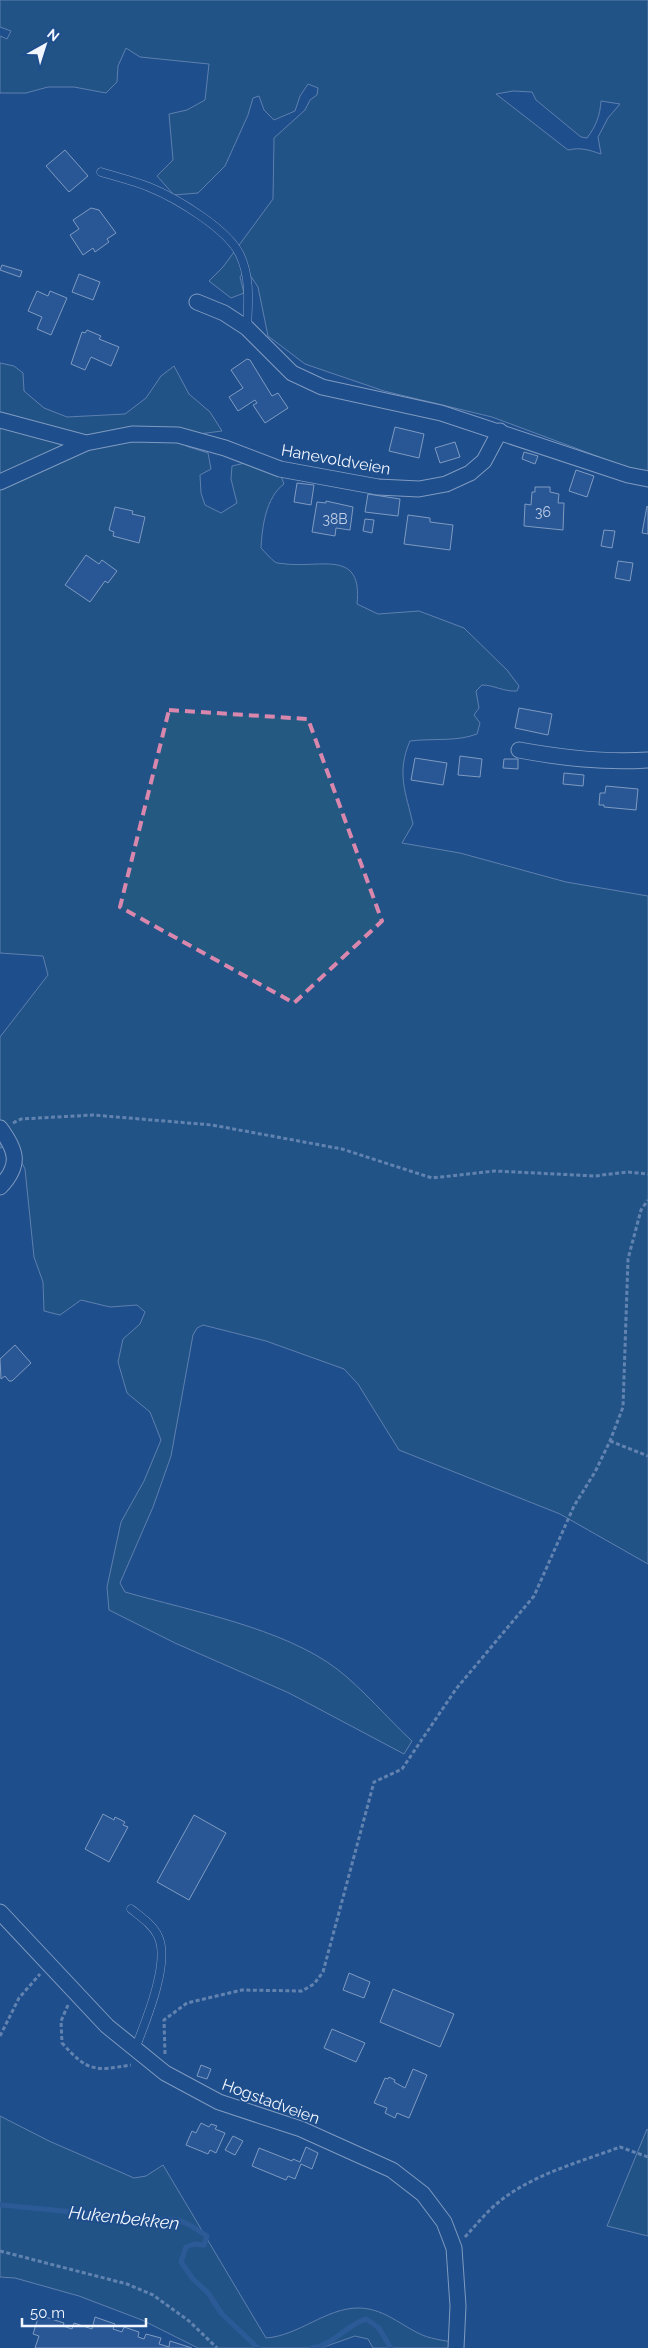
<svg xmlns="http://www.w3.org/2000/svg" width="648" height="2348" font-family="Raleway,sans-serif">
<rect width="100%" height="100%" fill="#1f4e8c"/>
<path fill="#245a82" stroke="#a8bbd7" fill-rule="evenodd" d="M0,0H648V473L645,474L492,417L384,391L305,364L268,336L258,287L246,269L240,277L244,293L231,298L209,281L223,267L273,199L274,138L305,110L310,100L317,95L318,88L308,84L300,96L295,111L274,120L264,110L259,96L253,98L248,115L225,166L198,193L174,195L157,176L173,160L169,114L187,110L205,100L209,64L140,57L126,48L118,66L117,82L106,93L74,87H48L26,93H0V36L7,39L11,31L0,27ZM513,91L532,92L536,100L581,137L587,138C596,126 600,116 601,101L620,104L608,118L598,137L601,154C589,150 581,147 568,150L496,94Z
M0,363L14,366L23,373L24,391L44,408L67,417L125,414L146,398L161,376L174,366L189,394L210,412L222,431L199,434L186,438V446L208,453L211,469L200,475L201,493L205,505L221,513L237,503L231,479L232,466L245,463L281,476L284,484C266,497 262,527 261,548C265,552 270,558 275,562C278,564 282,563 286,564C321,568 363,549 357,604L378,614L419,611L464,628L507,670L519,686L517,691C504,692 494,685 482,685L476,691L479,708L474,715L480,723L477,734C456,742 433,738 410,741C396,773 406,793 413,824L402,843L460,853L566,882L648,896V1564L560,1514L399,1450L358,1384L344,1369L266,1341L203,1325L197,1328L193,1335L171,1456L153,1507L120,1583L125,1592C191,1611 283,1628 337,1669C364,1690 387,1718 412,1741L404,1754L289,1693L175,1643L109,1610L107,1587L121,1522L144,1481L161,1440L150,1412L127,1393L118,1362L123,1339L140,1324L145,1312L137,1305L110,1307L81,1300L60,1315L44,1311L43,1282L34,1257L25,1169L13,1145L0,1148V1037L48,975L43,956L0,953Z
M0,2116L49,2141L134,2178L146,2176L163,2165L266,2338C298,2336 326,2308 358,2308C382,2308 398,2323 418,2333C429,2339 443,2340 456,2343L455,2348H373L368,2339L355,2336L321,2348H198L142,2320L79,2296L15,2278L0,2277Z
M647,2129L648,2130V2236L607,2226Z"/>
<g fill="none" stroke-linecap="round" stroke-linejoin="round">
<path stroke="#3b69a3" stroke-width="5" d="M0,2205C46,2209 92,2214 138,2219C151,2221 164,2218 177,2220C187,2222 198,2230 207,2236L204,2245L194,2244L186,2247L181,2262L193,2279L208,2293L222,2314L258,2348
M312,2348C334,2345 346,2325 366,2319L378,2327L391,2348"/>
</g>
<path fill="#3563a3" stroke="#f2f6ff" d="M65,150L88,176L69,192L46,166Z
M91,208L99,210L116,233L107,239L109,242L95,252L93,248L83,255L70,235L79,229L73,220Z
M2,265L22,271L20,277L0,270Z
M79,274L100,282L93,300L72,292Z
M37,291L48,296L50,291L67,298L51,335L37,329L42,317L28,311Z
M87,330L101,336L99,339L119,347L111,366L91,357L85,370L71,364L82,332L85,333Z
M247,359L250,360L272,396L278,393L288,408L265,423L253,405L257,403L255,400L238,411L229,397L243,388L231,370Z
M395,427L424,434L419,458L389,451Z
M455,442L460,457L440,463L435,448Z
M524,452L538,456L535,464L522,459Z
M576,470L594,476L587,497L569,491Z
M297,483L314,485L311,505L294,502Z
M535,487H550V492L559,494L558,503H564L563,530L524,526L525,504L531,505L532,492H535Z
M368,494L400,499L398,516L365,512Z
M326,501L353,507L350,530L336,528L335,536L312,532L317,502L326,503Z
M647,506L648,507V534L642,533Z
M115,507L133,511L132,514L145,517L139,543L113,536L114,532L109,530Z
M408,515L430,518V522L453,525L450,550L404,544Z
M365,519L374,520L372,533L363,531Z
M604,530L615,531L612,548L601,546Z
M86,555L99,564L102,560L117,571L108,583L105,581L90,602L65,585Z
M618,561L633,563L630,581L615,578Z
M519,708L552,714L548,735L515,728Z
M460,756L482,759L480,777L458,775Z
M415,758L447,763L443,785L411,780Z
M504,759H518V769L503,768Z
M564,773L584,775L583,786L563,784Z
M606,786L638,789L636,810L604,807V805H599L600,793H605Z
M15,1345L31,1363L12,1381H9L5,1376L1,1379L0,1359Z
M103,1814L114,1820L115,1817L125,1822L123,1825L128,1827L109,1862L85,1849Z
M194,1815L226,1833L189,1900L157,1882Z
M349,1973L370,1982L364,1998L343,1990Z
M393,1989L454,2014L440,2047L380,2022Z
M332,2029L365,2043L356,2062L324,2048Z
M201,2065L211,2069L207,2079L197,2076Z
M413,2069L427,2075L409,2118L397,2113L395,2118L385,2113L387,2108L374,2103L385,2078L388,2079L389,2077L395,2080L394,2082L405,2088Z
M201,2123L209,2127L211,2124L217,2126L215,2129L225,2133L216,2153L210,2150L208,2154L186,2145L192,2131L196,2133Z
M233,2136L243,2141L235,2155L225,2150Z
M306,2147L318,2153L312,2169L301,2164L295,2179L288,2176L286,2180L252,2166L259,2148L292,2161L293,2159L300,2162Z
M39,2315L64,2323L63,2326L72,2329L74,2323L92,2329L95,2317L115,2324L113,2329L122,2332L124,2327L139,2332L138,2337L144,2339L146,2334L161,2338L159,2344L169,2347L170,2341L192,2348H35L39,2336L33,2334Z"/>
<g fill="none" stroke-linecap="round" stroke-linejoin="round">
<defs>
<path id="service" d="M101,172C117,177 134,181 149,187C176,198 228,229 240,255C251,278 248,304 247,328
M131,1909C141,1917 153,1925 158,1936C171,1962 145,2023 135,2049"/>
<path id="minor" d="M197,302L224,313L247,328L292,373L322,387L441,413L628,475L648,479
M0,420L86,443
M0,482L86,443L132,434L178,435L225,448L280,469L378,487L419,489L446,484L470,473L484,461L500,431
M519,750C563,758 604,763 648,760
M0,1128C17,1151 21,1165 0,1187
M0,1912L107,2026L165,2073L219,2102L301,2129L392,2170L423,2194L444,2222L454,2248L458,2306L456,2348"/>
</defs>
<use href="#service" stroke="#f2f6ff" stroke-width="9"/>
<use href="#minor" stroke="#f2f6ff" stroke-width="17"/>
<path stroke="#b3c4dc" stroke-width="3" stroke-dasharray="4 2.5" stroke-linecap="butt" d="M13,1123L21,1119L93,1115L212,1125L342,1149L432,1178L495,1171L595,1176L627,1172L648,1174
M610,1441L648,1456
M68,2005L61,2021L62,2043C88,2072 94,2071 131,2065
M0,2036L19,1998L40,1974
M165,2054L164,2020L187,2003L242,1990L302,1991L314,1984L323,1972L374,1782L402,1769L456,1689L534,1596L574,1506L595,1472L610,1441L623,1407L628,1259L641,1210L648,1200
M465,2237C476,2225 487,2211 500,2201C534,2174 580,2162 620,2147L648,2157
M0,2251L127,2284L153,2295L189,2321L217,2348"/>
<use href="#service" stroke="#1f4e8c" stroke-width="8"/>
<use href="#minor" stroke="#1f4e8c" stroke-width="15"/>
</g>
<path d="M0 0H648V2348H0ZM169,710L308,719L382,921L294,1003L120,907Z" fill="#1f4e8c" fill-opacity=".55" fill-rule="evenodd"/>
<path fill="none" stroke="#da87ad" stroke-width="4" stroke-dasharray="10 6" stroke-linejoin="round" d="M169,710L308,719L382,921L294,1003L120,907Z"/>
<g text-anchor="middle" stroke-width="4" stroke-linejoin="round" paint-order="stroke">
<g font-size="14" fill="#c3d1e8">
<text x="543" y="517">36</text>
<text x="335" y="524">38B</text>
</g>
<g font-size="16" fill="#f2f6ff" stroke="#1f4e8c">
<text transform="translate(336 459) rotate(10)" y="6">Hanevoldveien</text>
<text transform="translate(271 2101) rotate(20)" y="6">Hogstadveien</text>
</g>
<g font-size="18" font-style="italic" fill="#f2f6ff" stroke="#1f4e8c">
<text transform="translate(124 2218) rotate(6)" y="6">Hukenbekken</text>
</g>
</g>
<g transform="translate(45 45) rotate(39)" stroke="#1f4e8c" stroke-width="4" paint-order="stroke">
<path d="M0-4L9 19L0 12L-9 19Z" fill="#f2f6ff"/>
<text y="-8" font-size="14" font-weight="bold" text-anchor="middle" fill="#f2f6ff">N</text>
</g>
<path d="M22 2318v8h124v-8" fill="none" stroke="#f2f6ff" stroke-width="2.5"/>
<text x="30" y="2318" font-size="15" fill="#f2f6ff" stroke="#1f4e8c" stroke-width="4" paint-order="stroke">50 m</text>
</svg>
